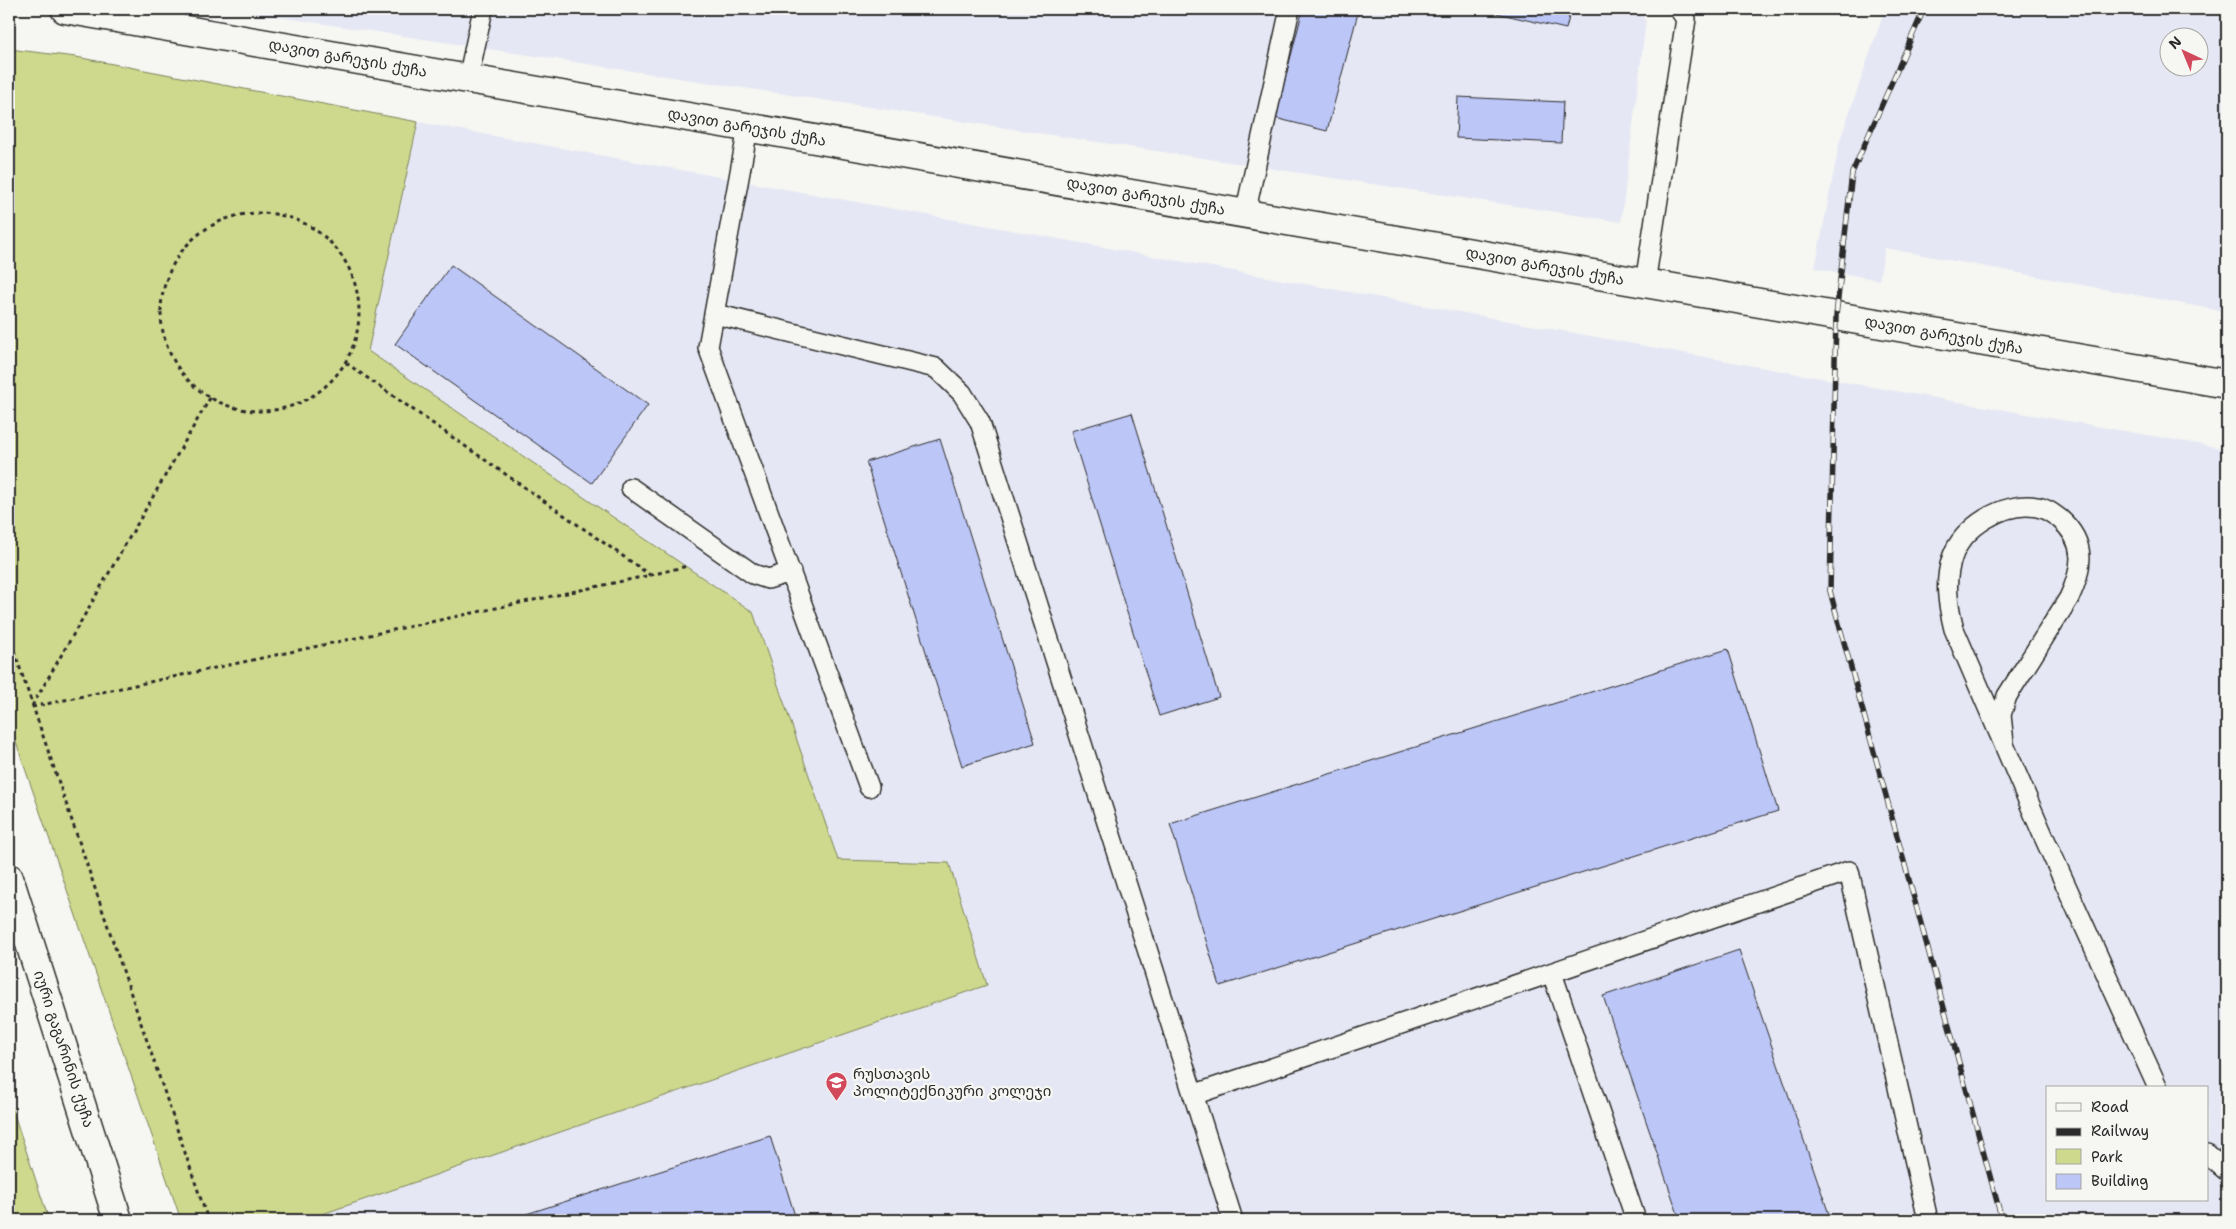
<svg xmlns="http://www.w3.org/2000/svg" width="2236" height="1229" font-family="'Shantell Sans','Noto Sans Georgian',sans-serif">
<rect width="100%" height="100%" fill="#f6f6f2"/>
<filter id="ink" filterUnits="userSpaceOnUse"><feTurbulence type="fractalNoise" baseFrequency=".02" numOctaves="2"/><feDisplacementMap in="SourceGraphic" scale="10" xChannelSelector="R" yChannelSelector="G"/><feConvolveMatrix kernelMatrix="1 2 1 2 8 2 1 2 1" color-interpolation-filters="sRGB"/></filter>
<g filter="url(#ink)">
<path fill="#e5e8f4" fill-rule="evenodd" d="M227,9H1636L1646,21L1621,222Z
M1885,9H2227V312L1885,248L1879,280L1815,268L1840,140ZM2168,38H2198V68H2168Z
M418,122L1815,377L2227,449V1220H305L987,985L949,863L838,860L753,612L368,351ZM2047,1088H2207V1200H2047Z"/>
<path fill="#ced98d" stroke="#7c825c" d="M9,49L76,57L418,122L368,351L753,612L838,860L949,863L987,985L305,1220H181L9,722Z
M9,1099L49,1220H9Z"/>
<path fill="#bcc6f7" stroke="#2b2b2b" d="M1303,9H1359L1327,131L1275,118Z
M1479,9H1571L1566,29Z
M1458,97L1563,102L1561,143L1456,138Z
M451,265L648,405L592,483L395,344Z
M1132,413L1219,697L1159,716L1071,431Z
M940,439L1035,743L962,766L866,462Z
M1728,649L1778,811L1220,986L1170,824Z
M1739,950L1831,1220H1680L1603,996Z
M770,1136L796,1219L521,1220L520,1216Z"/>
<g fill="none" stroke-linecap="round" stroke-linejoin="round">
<defs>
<path id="lane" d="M468,79L483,9
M748,128L708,347L869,787
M1245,214L1290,9
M1645,283L1686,19L1679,9
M715,314L936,368L962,393L980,422L1233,1220
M631,488L753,574L768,579L791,572
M2004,743L2001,715L2007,696L2069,598C2083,568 2087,543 2060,519C2053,514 2046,508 2037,507C2004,501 1962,527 1952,558C1944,582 1948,605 1954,629L2043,835L2158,1088
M1552,973L1636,1220
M1193,1095L1849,871L1928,1220
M2207,1154L2227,1171"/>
<path id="street" d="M65,9L2227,384"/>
<path id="secondary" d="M9,878L118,1220"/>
</defs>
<use href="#lane" stroke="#2b2b2b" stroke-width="22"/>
<use href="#street" stroke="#2b2b2b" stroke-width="31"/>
<use href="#secondary" stroke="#2b2b2b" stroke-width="31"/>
<path stroke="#2b2b2b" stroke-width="3" stroke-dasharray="4 4" stroke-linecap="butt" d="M161 312a99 99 0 1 1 198 0a99 99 0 1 1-198 0Z
M346,363L650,575
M9,636L208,1220
M32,706L210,398
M32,707L651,575L687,566"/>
<use href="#lane" stroke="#f6f6f2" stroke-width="19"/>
<use href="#street" stroke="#f6f6f2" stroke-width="28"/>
<use href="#secondary" stroke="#f6f6f2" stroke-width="28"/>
<defs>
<path id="rail" d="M1924,9L1852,173L1836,316L1830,591L2002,1220"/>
</defs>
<use href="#rail" stroke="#2b2b2b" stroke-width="5.5"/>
<use href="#rail" stroke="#f6f6f2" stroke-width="4" stroke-dasharray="11" stroke-linecap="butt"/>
</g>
</g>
<defs>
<symbol id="university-pin" viewBox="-11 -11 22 30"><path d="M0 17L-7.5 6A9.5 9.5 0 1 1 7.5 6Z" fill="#d1495b" stroke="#f6f6f2"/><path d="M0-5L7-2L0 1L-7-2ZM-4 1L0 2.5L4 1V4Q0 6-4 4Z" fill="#fff"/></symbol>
</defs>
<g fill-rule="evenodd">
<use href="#university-pin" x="824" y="1070" width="25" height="34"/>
</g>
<g text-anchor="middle" stroke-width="4.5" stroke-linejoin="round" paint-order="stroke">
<g font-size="15" fill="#2b2b2b" stroke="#f6f6f2">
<text transform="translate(348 58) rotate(10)" y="5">დავით გარეჯის ქუჩა</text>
<text transform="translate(747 127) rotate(10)" y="5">დავით გარეჯის ქუჩა</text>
<text transform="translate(1146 196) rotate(10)" y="5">დავით გარეჯის ქუჩა</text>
<text transform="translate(1545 266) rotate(10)" y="5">დავით გარეჯის ქუჩა</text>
<text transform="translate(1944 335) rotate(10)" y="5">დავით გარეჯის ქუჩა</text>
<text transform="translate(64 1049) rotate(72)" y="5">იური გაგარინის ქუჩა</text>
</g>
<g font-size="15" fill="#2b2b2b" stroke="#f6f6f2" text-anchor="start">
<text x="853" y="1079">რუსთავის<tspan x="853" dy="17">პოლიტექნიკური კოლეჯი</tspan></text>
</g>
</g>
<rect width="2236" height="1229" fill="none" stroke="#f6f6f2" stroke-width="30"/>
<rect x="15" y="15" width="2206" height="1199" fill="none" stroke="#2b2b2b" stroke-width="2" filter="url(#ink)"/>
<rect x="2046" y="1086" width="162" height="115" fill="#f6f6f2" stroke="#a5a5a2"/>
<rect x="2056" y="1103" width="25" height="8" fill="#f6f6f2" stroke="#a5a5a2"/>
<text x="2091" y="1112" font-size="15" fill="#2b2b2b">Road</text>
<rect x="2056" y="1128" width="25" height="8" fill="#2b2b2b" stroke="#a5a5a2"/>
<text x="2091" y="1136" font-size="15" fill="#2b2b2b">Railway</text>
<rect x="2056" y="1149" width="25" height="15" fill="#ced98d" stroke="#a5a5a2"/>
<text x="2091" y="1162" font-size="15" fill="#2b2b2b">Park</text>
<rect x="2056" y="1174" width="25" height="15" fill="#bcc6f7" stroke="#a5a5a2"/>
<text x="2091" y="1186" font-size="15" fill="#2b2b2b">Building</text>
<g transform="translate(2184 52) rotate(316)"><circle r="24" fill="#f6f6f2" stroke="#a5a5a2"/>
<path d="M0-4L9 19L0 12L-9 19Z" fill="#d1495b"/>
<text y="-8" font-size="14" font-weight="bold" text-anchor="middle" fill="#2b2b2b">N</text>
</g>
</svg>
